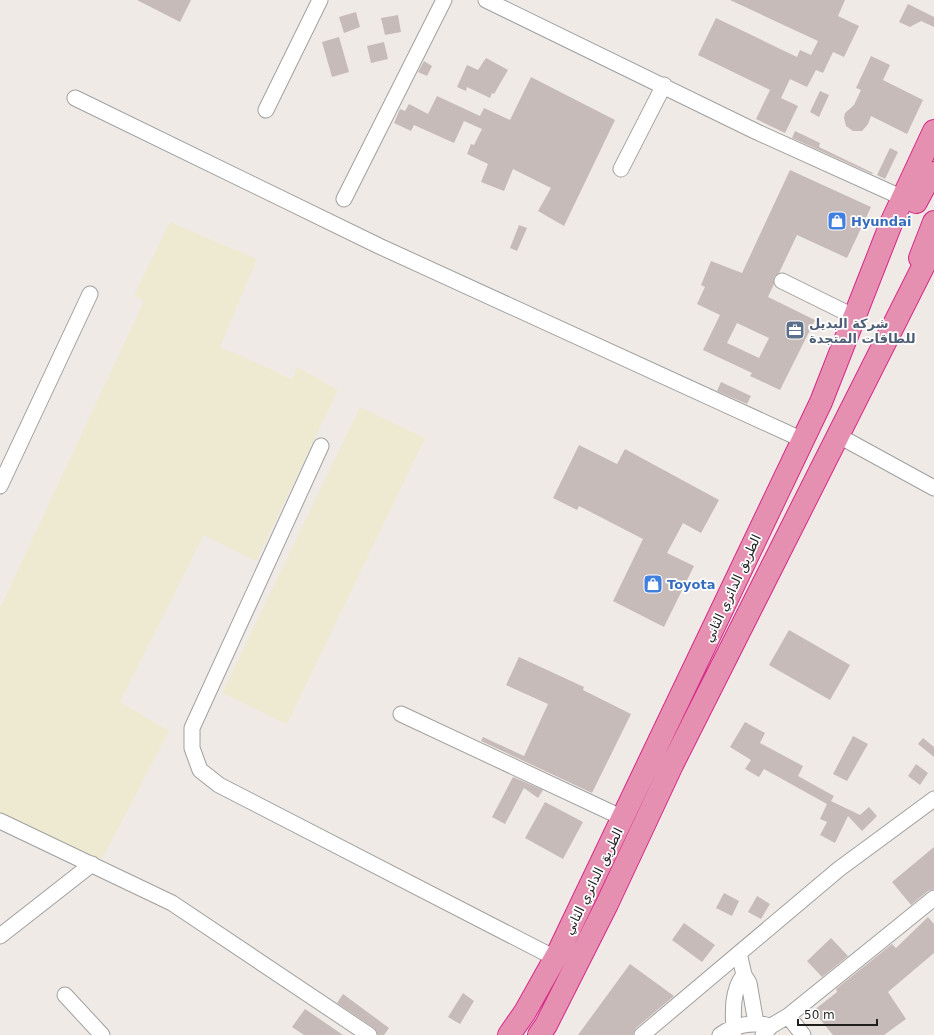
<svg xmlns="http://www.w3.org/2000/svg" width="934" height="1035" font-family="'DejaVu Sans','Noto Sans Arabic',sans-serif">
<rect width="100%" height="100%" fill="#efeae5"/>
<path fill="#eeead1" d="M170,222L257,259L220,347L271,369L292,380L297,367L338,390L256,561L204,535L120,702L169,731L101,861L0,813V608L144,301L134,295Z
M360,407L425,438L287,724L222,693Z"/>
<path fill="#c7bbb9" fill-rule="evenodd" d="M137,0H191L180,22Z
M730,0H845L838,16L859,26L844,57L833,52L823,73L816,70L807,87L790,79L781,98L798,106L785,133L756,119L770,90L698,55L716,18L797,57L800,50L811,55L818,41Z
M908,4L934,17V27L921,21L910,27L899,22Z
M356,12L360,27L344,33L339,17Z
M398,15L401,32L385,35L381,18Z
M339,37L349,72L332,77L322,42Z
M384,42L388,59L371,63L367,46Z
M871,56L890,65L883,80L923,100L907,134L871,116L868,124L862,131H853L846,126L844,118L845,113L854,105L861,90L856,88Z
M486,58L508,70L494,94L492,93L490,98L467,87L466,91L457,87L467,65L478,70Z
M424,61L432,66L427,76L418,72Z
M531,77L615,120L564,226L538,211L551,188L513,169L504,191L481,182L488,164L467,154L471,144L474,145L482,129L464,121L454,143L414,125L411,131L394,123L400,109L405,111L409,104L428,114L437,96L480,116L484,108L510,120Z
M820,91L829,95L819,117L810,112Z
M795,131L820,143L819,147L873,173L872,174L792,138Z
M890,148L898,152L885,179L877,175Z
M790,170L871,207L847,258L797,235L779,273L774,277V284L768,297L815,320L780,390L750,376L752,373L703,350L720,315L697,304L705,287L701,285L711,261L742,273ZM737,323L769,338L759,358L727,343Z
M519,225L527,228L517,251L510,248Z
M721,382L751,396L747,404L717,391Z
M579,445L617,464L625,449L719,500L701,533L683,523L667,553L694,566L664,627L613,601L643,539L579,506L577,510L553,498Z
M789,630L850,665L830,700L769,665Z
M519,657L584,687L583,690L631,714L592,793L481,741L483,737L524,756L548,704L506,685Z
M745,722L765,733L760,743L803,766L798,776L834,796L831,801L860,815L869,807L877,816L862,831L848,816L835,843L820,835L827,822L820,819L827,804L764,769L759,777L745,769L751,760L730,747Z
M853,736L868,744L847,781L833,774Z
M923,738L934,747V757L918,744Z
M916,764L928,773L920,785L908,776Z
M513,777L543,790L538,798L524,788L505,824L492,817Z
M545,802L583,822L563,859L525,838Z
M934,847V889L928,891L911,905L892,882Z
M724,893L739,901L732,916L716,908Z
M757,896L770,904L761,919L748,912Z
M928,917L934,924V953L888,992L906,1019L884,1035H833L813,1011L837,992L836,989L892,944L896,948Z
M684,923L715,945L702,962L672,940Z
M831,938L848,956L822,977L807,961Z
M630,964L674,996L636,1028L633,1035H578Z
M463,993L474,1001L460,1024L448,1017Z
M343,994L389,1028L384,1035H378L374,1028L337,1003Z
M305,1009L343,1035H304L292,1027Z"/>
<g fill="none" stroke-linecap="round" stroke-linejoin="round">
<defs>
<path id="minor" d="M486,0L757,132L903,198
M75,98L379,246L803,440
M266,110L320,0
M621,169L664,85
M344,199L444,0
M782,281L855,317
M839,436L934,488
M321,446L192,728V748L200,770L219,785L555,958
M0,486L90,294
M401,714L623,818
M0,821L172,903L369,1035
M0,936L92,864
M739,953L744,975L749,983L756,1023
M65,995L102,1035
M788,1016L803,1035
M642,1035L839,869L934,799
M720,1035C734,1025 749,1022 766,1025
M734,1035C733,1016 731,990 744,975
M763,1035L771,1026L788,1016L934,898"/>
<path id="highway" d="M916,202L930,176L934,173
M920,258L934,222
M509,1035L525,1012L558,953L821,402L892,221L934,131
M539,1035L546,1025L607,904L672,765L934,245"/>
</defs>
<use href="#minor" stroke="#a0a0a0" stroke-width="17"/>
<use href="#highway" stroke="#d72989" stroke-width="24"/>
<use href="#minor" stroke="#fff" stroke-width="15"/>
<use href="#highway" stroke="#e58fb1" stroke-width="22"/>
</g>
<defs>
<symbol id="shop-square" viewBox="-11 -11 22 22"><rect x="-9" y="-9" width="18" height="18" rx="4" fill="#3f7fe0" stroke="#fff"/><path d="M-5-2.5h2.3a2.7 3.5 0 0 1 5.4 0H5L5.5 6h-11ZM-1.5-2.5h3a1.5 2.3 0 0 0-3 0Z" fill="#fff"/></symbol>
<symbol id="office-square" viewBox="-11 -11 22 22"><rect x="-9" y="-9" width="18" height="18" rx="4" fill="#5c6f8a" stroke="#fff"/><path d="M-6-3h4V-5.5h4V-3h4V5H-6ZM-1-4.5V-3h2v-1.5ZM-6 0V1H6V0Z" fill="#fff"/></symbol>
</defs>
<g fill-rule="evenodd">
<use href="#shop-square" x="826" y="210" width="22" height="22"/>
<use href="#office-square" x="784" y="319" width="22" height="22"/>
<use href="#shop-square" x="642" y="573" width="22" height="22"/>
</g>
<g text-anchor="middle" stroke-width="3.5" stroke-linejoin="round" paint-order="stroke">
<g font-size="13" font-weight="bold" fill="#366cbe" stroke="#fff" text-anchor="start">
<text x="851" y="226">Hyundai</text>
<text x="667" y="589">Toyota</text>
</g>
<g font-size="13" font-weight="bold" fill="#4e5e75" stroke="#fff" text-anchor="start">
<text x="809" y="328">شركة البديل<tspan x="809" dy="15">للطاقات المتجدة</tspan></text>
</g>
<g font-size="13" fill="#1f1f1f" stroke="#fff">
<text transform="translate(732 588) rotate(-65)" y="5">الطريق الدائري الثاني</text>
<text transform="translate(593 881) rotate(-64)" y="5">الطريق الدائري الثاني</text>
</g>
</g>
<path d="M798 1019v6h79v-6" fill="none" stroke="#1f1f1f" stroke-width="2"/>
<text x="804" y="1019" font-size="12" fill="#1f1f1f" stroke="#ffffff" stroke-width="3" paint-order="stroke">50 m</text>
</svg>
